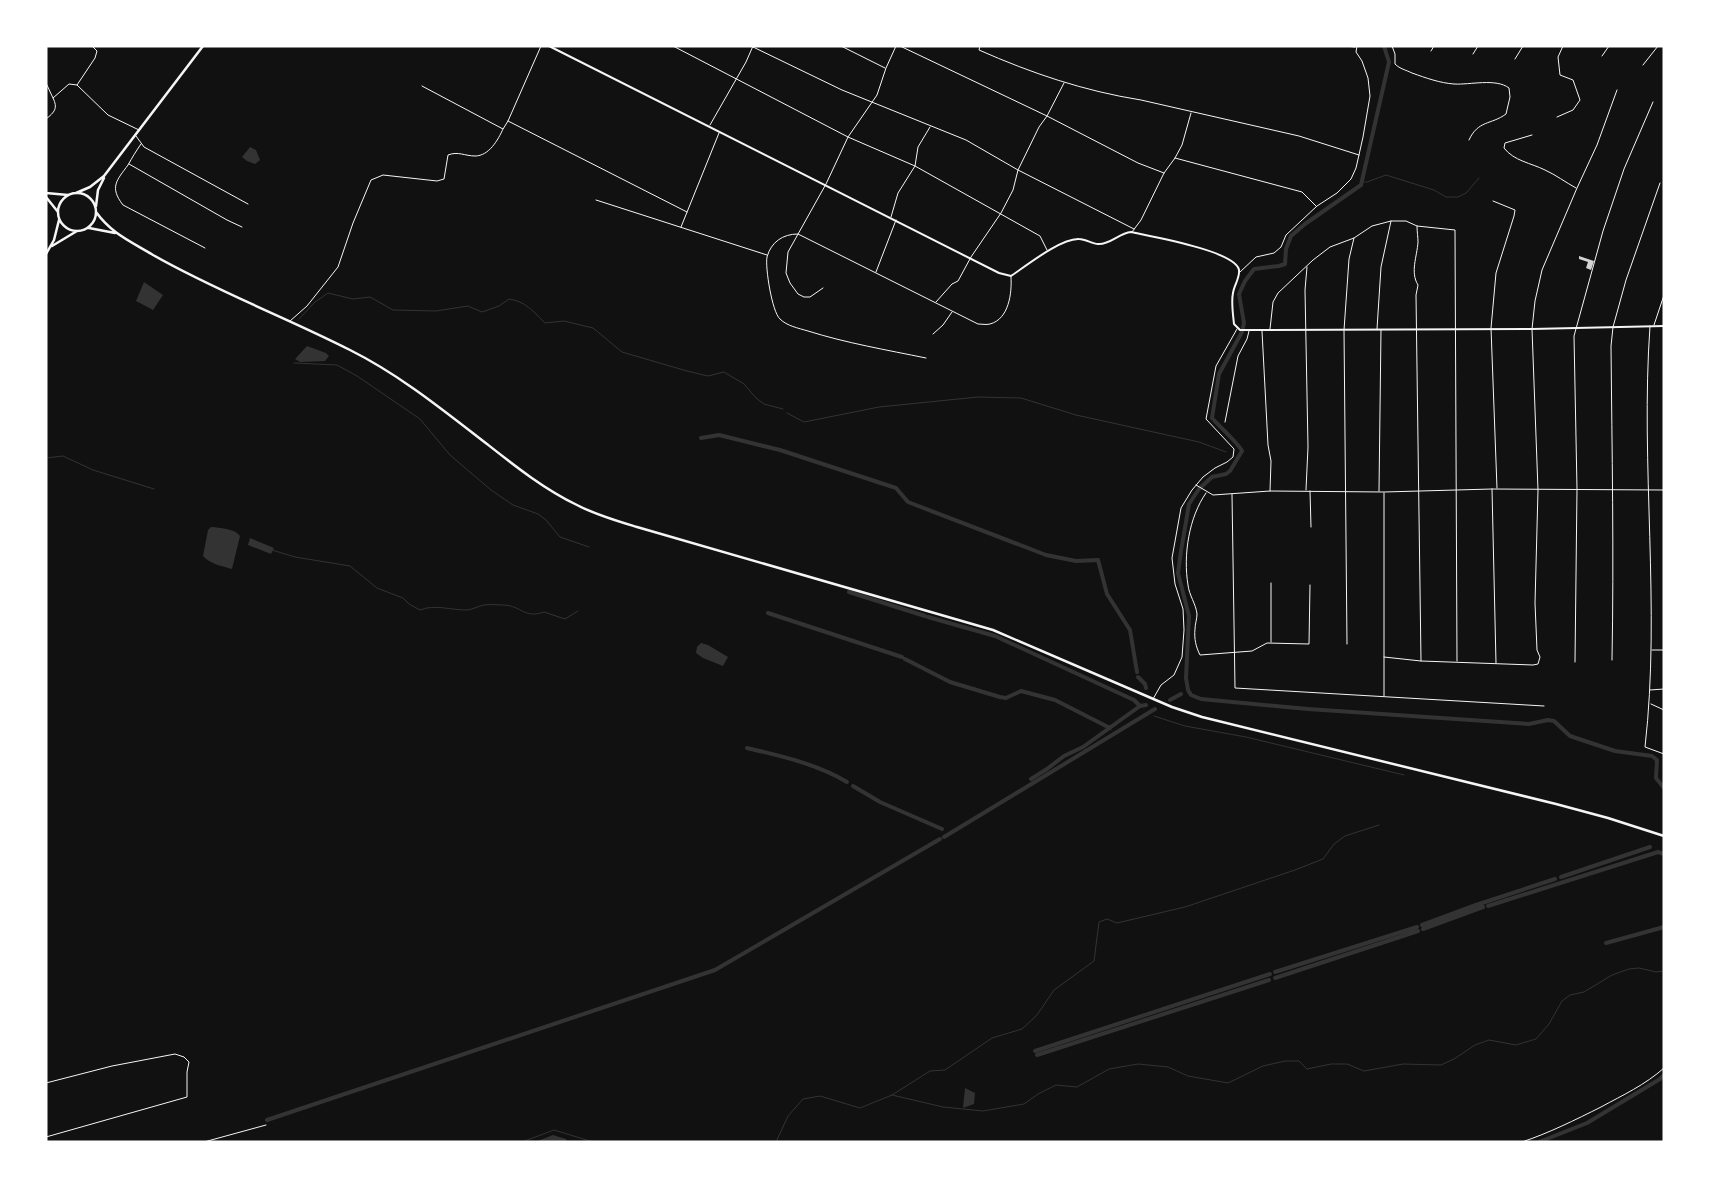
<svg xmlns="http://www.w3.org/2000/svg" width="1710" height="1188" font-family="'Nunito Sans',sans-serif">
<rect width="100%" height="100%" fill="#111"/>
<path fill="#333" d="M250,147L256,150L260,160L255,164L247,161L242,157Z
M144,282L163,295L153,310L136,301Z
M307,346L326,353L329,356L325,361L300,362L295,359Z
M211,527C220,528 234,528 240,536L232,569C222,566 210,564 203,556L208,530Z
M250,538L274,548L271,554L248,545Z
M701,643L708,645L728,657L723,666L703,658L696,653L697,647Z
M965,1088L975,1093L974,1104L963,1108Z
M553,1135L566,1139L567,1142H535Z"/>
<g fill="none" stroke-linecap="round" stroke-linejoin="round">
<path stroke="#333" stroke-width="1" d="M1362,182H1367L1386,175L1434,190L1446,197H1458L1466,193L1479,178
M299,319L315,302L328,293L353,299L370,297L393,310L436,311L468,306L482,312L499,306L509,299C525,301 534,312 545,323L564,321L593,328L622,352L687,371L708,376L724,372L744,384L756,398L764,404L783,409
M294,363L337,365L357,376L420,419L450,455L491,490L513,505L538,514L546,520L560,537L589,547
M787,413L804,422L879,407L978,397L1021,398L1076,415L1199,442L1226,452
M46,458L63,456L93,470L154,489
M272,550L295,557L350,566L377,588L403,598L409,604L420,610C435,604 450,610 466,610C472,610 478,606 484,605C490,604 498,605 504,605C522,606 524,619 544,612L565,619L578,611
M1154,716L1185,726L1246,737L1404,775
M892,1095L943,1107L983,1111L1024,1104L1038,1094L1056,1085L1077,1087L1109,1069L1138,1064L1168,1067L1188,1076L1228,1083L1263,1066L1285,1061H1299L1307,1069L1331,1064H1347L1364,1071L1403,1064L1441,1065L1454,1059L1475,1045L1489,1040L1516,1045L1536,1039L1549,1024L1562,1001L1570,995L1584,992L1612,975L1629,969L1639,968L1656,972L1664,971
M522,1142L554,1130L590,1141L600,1142
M776,1142L788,1116L803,1099L820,1096L860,1108L892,1095L930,1071L945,1070L992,1038L1022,1029L1037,1015L1054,990L1094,961L1099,922L1107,919L1117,923L1185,907L1295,870L1323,859L1334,844L1345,836L1379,825"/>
<path stroke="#333" stroke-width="4" d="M1384,46L1389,62L1361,185L1305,224L1291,236L1286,249L1285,264L1279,266L1254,269L1245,281L1239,294L1244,323L1242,332L1219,374L1212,418C1218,425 1240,445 1242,451L1230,471L1226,474L1212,477L1199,489L1189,504L1181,551L1178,573L1189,616L1186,678L1188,690L1191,695L1201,699L1308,709L1529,724L1548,720L1554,721L1570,736L1615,751L1652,756L1657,760L1656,778L1664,788
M701,438L719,435L780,450L896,488L908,502L1046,555L1076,561L1098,560L1107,594L1130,630L1137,672
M849,592L925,616
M768,613L902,657
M928,617L995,636L1134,700L1140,706
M905,659L950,682L1000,697L1006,698L1021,691L1055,700L1110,728
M1138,677L1145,684L1146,688
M1170,700L1181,694
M747,748C781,756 817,764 847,782
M1031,779L1047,769L1064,756L1083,747L1140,706L1146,705
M853,786L880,802L942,829
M944,837L1155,709
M1561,877L1650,847
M1488,906L1658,852L1664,854
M1422,925L1476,905L1555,879
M1423,929L1483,907
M1606,943L1664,927
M1275,972L1417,927
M1275,978L1418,931
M1035,1051L1270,974
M1037,1055L1269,980
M267,1120L715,970L940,839
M1539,1142L1587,1123L1660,1079L1664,1075"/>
</g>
<path fill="#d3d3d3" d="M1579,256L1594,261L1591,270L1586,268L1588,262L1579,259Z"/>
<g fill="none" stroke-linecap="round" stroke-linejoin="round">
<path stroke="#f5f5f5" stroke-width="1" d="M92,46L97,51L95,58L77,85L108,115L139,130
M673,46L848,137L915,166L1040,236L1047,250
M751,46L842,90L966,140L1018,170L1134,229
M841,46L885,68
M900,46L1047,116L1138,163L1164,173
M980,46L979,50C1031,73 1084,91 1141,100L1299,136L1359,155
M1346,46L1355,47
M1392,46L1395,54V64C1400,69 1406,70 1412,73C1426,78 1440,83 1454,84C1470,85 1496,78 1509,88L1510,97L1506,114C1491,125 1478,120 1469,140
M1431,51L1434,46
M1473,54L1478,46
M1602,56L1609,46
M1515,59L1523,46
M1643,65L1658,46
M46,83L53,98
M422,86L503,129L508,121L541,46
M1557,117L1573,110L1580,100L1573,80L1560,75L1558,57L1563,46
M46,119C55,112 58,108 53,98L69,84L77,85
M508,121L687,212
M710,125L746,62L753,46
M1532,135L1505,143L1504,148C1514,161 1531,163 1545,170C1556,175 1565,182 1576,188
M136,136L144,147L248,204
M141,144C136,151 132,158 128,165C117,180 109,187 123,205L205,248
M1175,158L1302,192L1316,206
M129,164L227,220L242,227
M596,200L767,255
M1493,201L1515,210L1514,216L1496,273L1491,328L1497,488
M891,217L898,193L915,166L918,147L930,127
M1417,226C1417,232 1418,237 1418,242C1417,257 1410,272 1418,285L1416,295L1421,661
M681,227L719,133
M1132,232L1141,220L1164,173L1175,158L1182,145L1191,113
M876,272L896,220
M1240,272L1256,257L1274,253L1281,247L1286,235L1317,206L1337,193L1351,179L1356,168L1363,137L1370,96L1368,78L1362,61L1356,52L1357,46
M823,288L810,297H804L798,294L790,283L786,273L788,252L826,184L848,137L877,95L886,68L896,46
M936,302L952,284L958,281L971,257L1001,213L1013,190L1018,170L1039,127L1047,116L1064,83
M290,321L307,306L338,267L353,223L371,180L383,175L437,181L444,179L448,155C458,151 465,156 475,156C489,156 498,140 503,129
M1654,325L1664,295
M1650,326C1640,466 1661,607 1645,747L1664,754
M1270,329L1273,302L1278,293L1313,260L1330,247L1354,238L1372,226L1391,221H1406L1417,226L1455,230L1457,661
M1377,329L1381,267L1391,221
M1262,331L1268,445L1271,461L1270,491
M933,334L943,325L952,312
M926,358C887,350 846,343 808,331C798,328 787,326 780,319C772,312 765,267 767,257C771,242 783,234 798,234L978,324C982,324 986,325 990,324C1009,319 1012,293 1011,277
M1225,422L1238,356L1247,339L1249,331
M1196,485L1213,495L1270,491L1384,492L1492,489L1664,490
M1492,489L1496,663
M1306,490L1308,447L1305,290L1307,267
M1310,491L1311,527
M1379,491L1381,330
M1206,493C1189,517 1183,555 1188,585C1189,595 1196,604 1197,614C1197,619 1195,624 1195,629C1194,639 1196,647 1200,655L1252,651L1267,643L1309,644L1310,585
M1384,493V696
M1232,494L1235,688L1544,706
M1271,583V642
M1347,644L1344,330L1349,259L1354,238
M1652,650H1664
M1384,657L1421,661L1533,665L1538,664L1540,657L1537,650L1535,603L1538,490L1532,329L1535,301L1542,270L1577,188L1597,145L1617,90
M1612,660C1614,555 1612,450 1611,346L1613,327L1626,280L1660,183
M1575,662L1577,489L1574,336L1603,231L1624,169L1653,102
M1650,690L1664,689
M1153,699L1161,685L1174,675L1182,657L1184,630L1183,609L1175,584L1172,558L1181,508L1192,490L1203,477L1215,468L1227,462L1233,457L1234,449L1206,419L1216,366L1237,329
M1651,704L1664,710
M46,1083L112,1066L175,1054L184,1057L189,1062L187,1072V1097L46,1137
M204,1142L266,1125
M1522,1142C1549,1133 1575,1120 1601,1107C1623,1095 1645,1085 1664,1068"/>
<path stroke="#f5f5f5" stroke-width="2" d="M1245,330L1532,329L1664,326"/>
<path stroke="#f5f5f5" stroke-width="2" d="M549,46L999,273L1011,276C1026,266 1061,238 1079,239C1086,239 1092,244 1098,244C1110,245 1119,233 1131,232C1149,236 1236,251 1239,270C1240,278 1234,285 1233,293C1231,302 1233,314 1234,324L1240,330H1245"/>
<path stroke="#f5f5f5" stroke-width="2.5" d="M46,193L68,195
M76,193L90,187L104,176L203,46
M58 212a19 19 0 1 1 38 0a19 19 0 1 1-38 0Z
M46,197L58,212
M96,206L98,190L104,178
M96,212C112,234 130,241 153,255C216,291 285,317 350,350C400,375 443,410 487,444C515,466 544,489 577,505C596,515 617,521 637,527L993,630L1172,707L1202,717L1556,804L1608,818L1664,836
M89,228L115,233
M52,246L77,231
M46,254L54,240L59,220"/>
</g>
<rect width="1710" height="1188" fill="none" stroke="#ffffff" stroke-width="95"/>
</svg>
